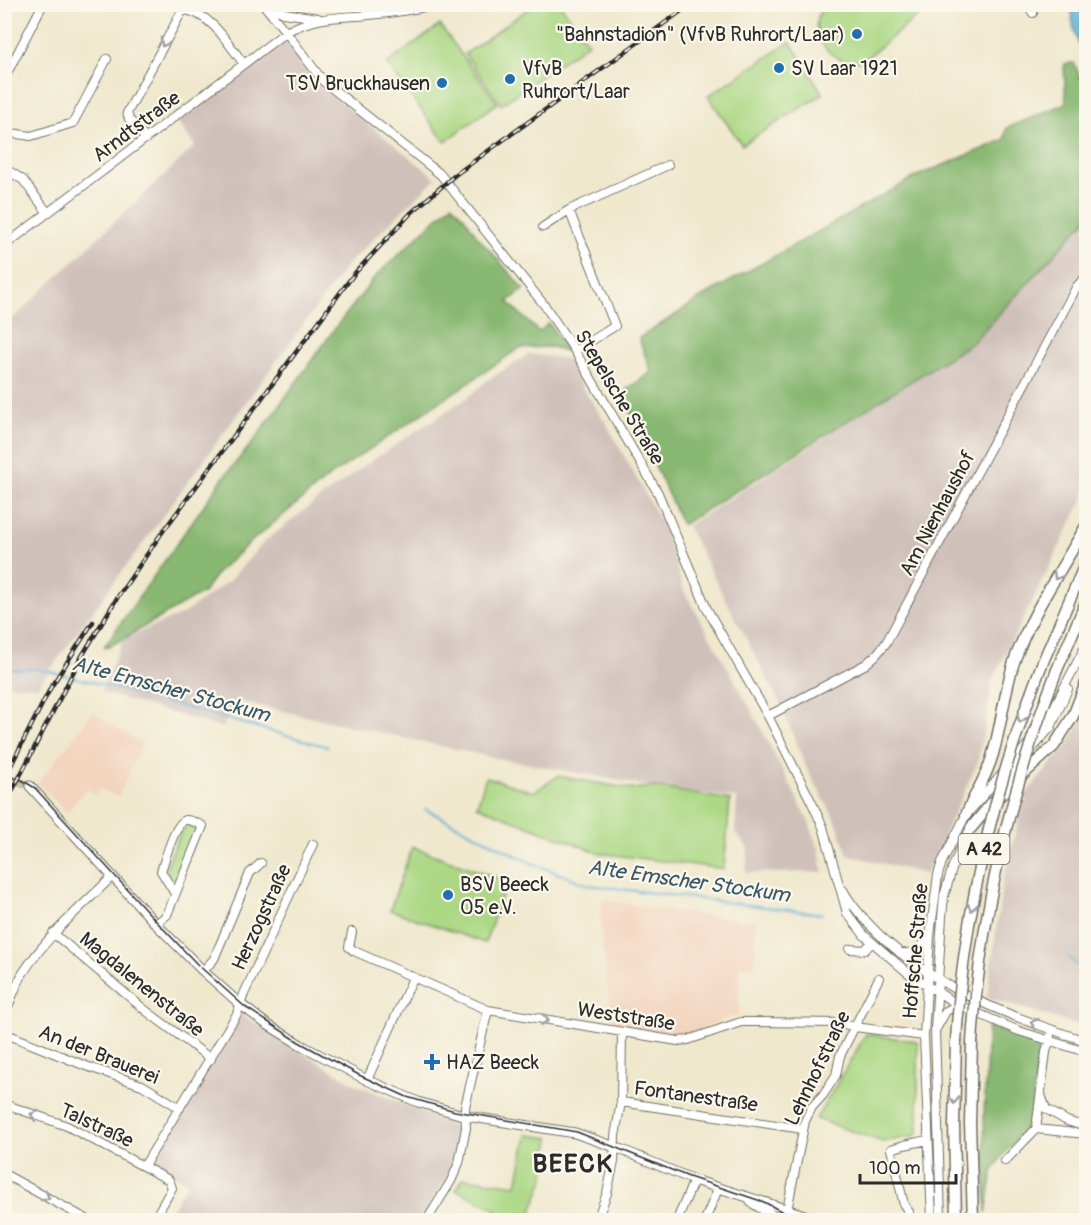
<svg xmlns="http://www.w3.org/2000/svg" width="1091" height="1225" font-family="Pangolin,sans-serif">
<rect width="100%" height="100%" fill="#fbf7ec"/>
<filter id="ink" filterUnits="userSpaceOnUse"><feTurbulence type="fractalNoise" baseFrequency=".0167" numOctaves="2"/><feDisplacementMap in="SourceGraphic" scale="12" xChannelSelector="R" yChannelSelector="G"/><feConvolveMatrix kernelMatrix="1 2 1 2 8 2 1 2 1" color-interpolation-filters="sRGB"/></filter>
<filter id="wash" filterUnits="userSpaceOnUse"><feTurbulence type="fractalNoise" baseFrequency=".008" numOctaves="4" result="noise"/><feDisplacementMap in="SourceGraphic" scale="24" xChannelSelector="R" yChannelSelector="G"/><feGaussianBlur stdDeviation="1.35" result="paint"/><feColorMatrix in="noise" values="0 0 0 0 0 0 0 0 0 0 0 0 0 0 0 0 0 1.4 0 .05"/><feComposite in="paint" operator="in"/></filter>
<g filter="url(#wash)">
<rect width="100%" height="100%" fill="#efe8cd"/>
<path fill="#f3d4be" d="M93,712L142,744L118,797L99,789L96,795L86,789L67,813L38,783Z
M603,899L656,909L756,921L755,966H739V1016L724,1019L691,1034L676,1036L621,1028L615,1025L612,1019L610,1008L602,939L600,915Z"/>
<path fill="#cfc0ba" d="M286,39L319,85L436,178L347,265L38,686L5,685V326L195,146L178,122Z
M1086,219V494L993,679L978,762L926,874L848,855L836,821L808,771L780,703L687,526L972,343Z
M529,354L570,359L583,389L606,423L665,530L684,591L751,709L808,820L819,849L823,872L746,873L748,848L735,833L737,798L654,787L486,756L238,701L222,728L101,692L124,638L183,614L230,580L264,542L315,502L371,461L467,398L488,380Z
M1086,710V1028L987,997L1003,880L1026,794L1067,745Z
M240,1014L355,1084L412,1107L462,1131L459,1155L446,1180L421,1220H165L188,1182L153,1163Z"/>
<path fill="#acd885" stroke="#6c8258" stroke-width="1.5" d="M535,4L561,5L588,43L501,105L465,54Z
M826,5V4L931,5L864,60C829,71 801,25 826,5Z
M440,25L497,103L445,142L387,64Z
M790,42L823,94L742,145L708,96Z
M558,776L631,789L654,787L730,800L724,869L599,853L477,806L486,777L534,792Z
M190,825L198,828L175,889L166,872V867L182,829Z
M412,847L507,881L485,943L390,910Z
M866,1034L916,1041L918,1043V1132L915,1136L883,1142L816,1119Z
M527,1135L550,1138L544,1178L529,1220H514L495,1212L496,1209L456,1190L463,1178L517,1185Z"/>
<path fill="#89b872" stroke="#5a724e" stroke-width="1.5" d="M1074,63L1080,77L1086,80V220L972,343L682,525L622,393L651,372L639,338L709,293L917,176L1004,140L1007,128L1066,103L1064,64Z
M452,204L465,218L477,236L524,289L508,302L539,332L549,323L568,352L552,347L520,348L330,476L246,546L216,574L204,592L112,645L104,647L223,478L253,442L336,327L377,275Z
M988,1026L1035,1045L1038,1053L1030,1124L1002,1156L993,1171L986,1213L984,1115Z"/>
<path fill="#57abd3" stroke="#416b7f" stroke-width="1.5" d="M1071,5H1086V55C1074,40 1072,24 1071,5Z"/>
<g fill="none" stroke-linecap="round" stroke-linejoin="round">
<path stroke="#57abd3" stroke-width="2" d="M4,669H39L101,684L328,747
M425,809L529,862L589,885L822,914
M1068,957L1086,972"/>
</g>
</g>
<g filter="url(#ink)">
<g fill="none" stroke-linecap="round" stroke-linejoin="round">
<path stroke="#c8c2ad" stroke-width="9" stroke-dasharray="9 4.5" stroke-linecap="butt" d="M4,777L30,786"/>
<defs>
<path id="minor" d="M263,4L286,32L323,81L440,174L545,306L575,351L658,493L707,609L768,716L812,803L823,827L847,913L864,935L908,973L958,1005L1019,1031L1086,1052
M1027,4L1033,13
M266,5L284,13L318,18
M4,79L43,4
M4,132L31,136L73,123L107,59
M146,139L129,119L127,113L181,13L185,10C212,14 228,44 244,64
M4,168L23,180L48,213
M569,210L615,326L575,351
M543,227L569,210L668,165
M4,246L286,32C316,16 337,18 369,15C393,13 416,9 439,4
M768,716L866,664L876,655L886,643L1077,286L1086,277
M1037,733L1053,709L1086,645
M1002,784L1051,727L1068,689
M843,890C853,908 869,925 884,939C944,993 1011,1017 1086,1041
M156,924L167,915L171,905L203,826C198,824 191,819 185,820C175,823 165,860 161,871L175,894
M352,932L349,947L354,951L488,1010L678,1041L688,1040L741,1022H756L840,1023L855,1027L924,1036
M53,933L145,1010L211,1059
M850,949L865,950L872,942
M900,953C916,955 921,948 930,936
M203,971L214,959L250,873L261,863
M4,1017C10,1002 15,987 23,973C47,936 81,907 113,876
M936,1029L946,1011L958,1005
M4,1033L86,1066L142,1085L180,1108
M367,1080L413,978
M1041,1095L1046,1109L1067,1121L1086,1127
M621,1102L803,1129
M4,1104L67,1126L169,1180L172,1188L154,1220
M1036,1129L1086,1134
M1005,1161L1036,1129L1046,1052L1050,1037
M144,1166L237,1014L244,994L313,844
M4,1174L88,1220
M909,1212L904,1205L891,1149L904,1145L928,1140
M427,1220L451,1181L459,1163L466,1128L465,1107L488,1010
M597,1220L607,1193L614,1162L615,1136L621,1102L622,1033
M677,1220L694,1180
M705,1220L718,1189
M785,1220L805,1121L812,1107L823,1095L836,1075L840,1056L879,978
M932,1220L924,1036L930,936L938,875L942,862L966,815L1030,742
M941,1220L935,1030L942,917L944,896L953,866L972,825"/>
<path id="major" d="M30,786L156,924L203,971L240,1004L265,1023L301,1045L367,1080L418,1102L466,1116L575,1133L615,1147L694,1180L820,1220
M751,1202L780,1220"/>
<path id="highway" d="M1042,664L1086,562
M1057,670L1086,602
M966,815C974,795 986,778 992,757C1002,725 1004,691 1015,659C1032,612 1062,569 1086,526
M971,828L991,804L1054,746L1073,716L1086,683
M956,1042L954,1124L956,1220
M972,1043L970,1123L973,1220"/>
</defs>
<use href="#minor" stroke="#706d64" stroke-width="10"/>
<use href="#major" stroke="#706d64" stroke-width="11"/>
<use href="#highway" stroke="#706d64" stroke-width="13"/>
<use href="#minor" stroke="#fff" stroke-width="8"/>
<use href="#major" stroke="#fff" stroke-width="9"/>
<use href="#highway" stroke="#fff" stroke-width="10"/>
<path stroke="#2b2b2b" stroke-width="1.5" d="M4,775L22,780L35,788L158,923L197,964L245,1007L299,1042L359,1075L407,1097L455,1111L577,1132L689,1177L764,1202L798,1220"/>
<defs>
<path id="rail" d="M4,779L51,687L93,622
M4,807L79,661L117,598L161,534L354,274L411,213L455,175L691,4"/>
</defs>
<use href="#rail" stroke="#2b2b2b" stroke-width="4.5"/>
<use href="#rail" stroke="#fbf7ec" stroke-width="2" stroke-dasharray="7" stroke-linecap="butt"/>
<defs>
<path id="highway-bridge" d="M956,1042C963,911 995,785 1042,664
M972,1043C980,913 1010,791 1057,670"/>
</defs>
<use href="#highway-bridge" stroke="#706d64" stroke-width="13" stroke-linecap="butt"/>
<use href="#highway-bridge" stroke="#fff" stroke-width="10"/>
</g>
<defs><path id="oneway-chevron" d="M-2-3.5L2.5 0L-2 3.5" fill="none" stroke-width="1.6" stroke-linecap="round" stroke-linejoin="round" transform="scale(1.5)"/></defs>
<g stroke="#a0a0a0">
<use href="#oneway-chevron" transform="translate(164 43) rotate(119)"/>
<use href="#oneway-chevron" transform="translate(1057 576) rotate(120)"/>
<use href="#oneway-chevron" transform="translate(1021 719) rotate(109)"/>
<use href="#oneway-chevron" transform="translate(972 907) rotate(100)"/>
<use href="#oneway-chevron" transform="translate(545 1020) rotate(9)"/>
<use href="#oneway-chevron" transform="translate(1034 1023) rotate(-161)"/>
<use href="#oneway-chevron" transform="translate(954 1100) rotate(91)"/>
<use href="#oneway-chevron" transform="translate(34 1115) rotate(-161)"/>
<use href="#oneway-chevron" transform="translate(46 1197) rotate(29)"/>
</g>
</g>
<g fill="#1f6fb2" stroke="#fbf7ec" stroke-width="2">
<circle cx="857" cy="34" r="6"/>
<circle cx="779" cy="68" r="6"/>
<circle cx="510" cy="79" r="6"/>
<circle cx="442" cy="83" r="6"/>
<circle cx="448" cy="895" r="6"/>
<path d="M429 1053h6v6h6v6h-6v6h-6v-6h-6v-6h6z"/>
</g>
<g text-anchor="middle" stroke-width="4.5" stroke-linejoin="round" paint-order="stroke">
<rect fill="#fbf7ec" stroke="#696865" stroke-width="1.5" x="958.5" y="834" width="51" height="30" rx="4.5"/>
<g font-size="18" font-weight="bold" fill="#2b2b2b">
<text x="984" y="855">A 42</text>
</g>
<g font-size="20" fill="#2b2b2b" stroke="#fbf7ec" text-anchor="start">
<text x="845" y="41" text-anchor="end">"Bahnstadion" (VfvB Ruhrort/Laar)</text>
<text x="522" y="75">VfvB<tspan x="522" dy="23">Ruhrort/Laar</tspan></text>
<text x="791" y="75">SV Laar 1921</text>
<text x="430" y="90" text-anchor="end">TSV Bruckhausen</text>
<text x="460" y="891">BSV Beeck<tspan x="460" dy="23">05 e.V.</tspan></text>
<text x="446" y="1069">HAZ Beeck</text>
</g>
<g font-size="20" fill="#2b2b2b" stroke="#fbf7ec">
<text transform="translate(136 126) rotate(-37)" y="7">Arndtstraße</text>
<text transform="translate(620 397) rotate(59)" y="7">Stepelsche Straße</text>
<text transform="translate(937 513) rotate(-62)" y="7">Am Nienhaushof</text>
<text transform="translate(261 917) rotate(-65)" y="7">Herzogstraße</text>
<text transform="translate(915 951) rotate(-85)" y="7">Hoffsche Straße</text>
<text transform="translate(142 984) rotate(39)" y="7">Magdalenenstraße</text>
<text transform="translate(626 1016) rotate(9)" y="7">Weststraße</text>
<text transform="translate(99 1054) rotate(22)" y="7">An der Brauerei</text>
<text transform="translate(817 1068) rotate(-64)" y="7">Lehnhofstraße</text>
<text transform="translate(696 1096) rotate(8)" y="7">Fontanestraße</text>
<text transform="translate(97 1125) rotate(25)" y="7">Talstraße</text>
</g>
<g font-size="21" font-style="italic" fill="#3a5866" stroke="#fbf7ec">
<text transform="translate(171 689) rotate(15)" y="7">Alte Emscher Stockum</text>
<text transform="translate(689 881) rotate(8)" y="7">Alte Emscher Stockum</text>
</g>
<g font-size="26" font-weight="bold" letter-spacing="1.5" fill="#2b2b2b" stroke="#fbf7ec">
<text x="573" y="1172">BEECK</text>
</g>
</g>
<rect width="1091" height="1225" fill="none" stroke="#fbf7ec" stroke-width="24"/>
<path d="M860 1174v9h96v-9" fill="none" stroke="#2b2b2b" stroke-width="3"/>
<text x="869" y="1174" font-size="18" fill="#2b2b2b" stroke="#fbf7ec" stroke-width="4.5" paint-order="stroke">100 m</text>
</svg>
